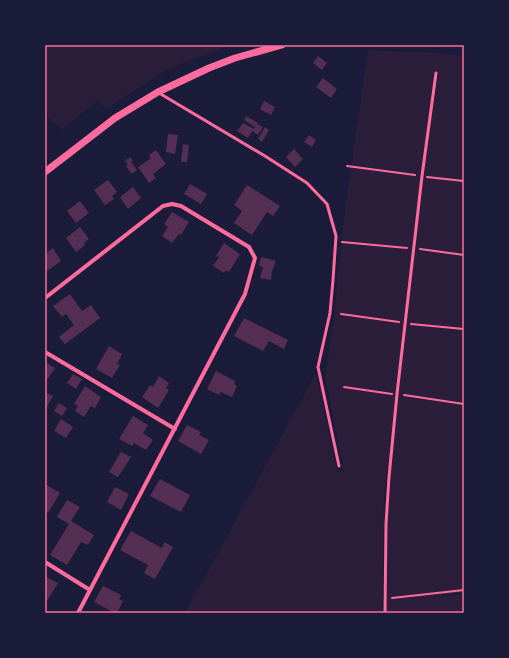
<svg xmlns="http://www.w3.org/2000/svg" width="509" height="658" font-family="'Golos Text',sans-serif">
<rect width="100%" height="100%" fill="#1b1b3a"/>
<path fill="#2a1e3b" d="M45,45H231L168,69L106,109L98,100L62,130L45,114Z
M368,50L438,53L464,56V592L427,598L464,594V613H386L388,484H391L387,467L384,496L382,613H185L316,373L337,472L344,471L325,377L334,316L343,225Z"/>
<path fill="#542f53" d="M318,56L327,63L322,70L313,63Z
M323,78L337,89L331,98L316,87Z
M264,101L275,107L271,115L260,109Z
M246,116L258,123L257,124L263,127L258,135L252,131L248,138L237,131L243,123L254,129L255,127L244,120Z
M265,127L269,130L262,142L258,139Z
M168,134L178,135L175,154L166,152Z
M309,135L316,140L312,147L304,142Z
M183,144L189,145L187,162H181Z
M294,149L303,159L295,167L286,157Z
M156,150L166,164L153,174L156,178L149,183L138,167L151,158L149,155Z
M130,157L133,161L131,162L137,170L132,174L126,166L128,165L125,161Z
M108,180L117,192L112,196L114,199L105,205L94,190Z
M190,184L207,194L201,204L184,194Z
M247,185L280,206L273,216L267,212L252,235L234,223L242,211L234,205Z
M133,187L141,198L128,209L120,197Z
M80,201L89,213L76,223L67,211Z
M172,212L189,222L181,235L179,234L172,243L162,236L168,227L164,224Z
M80,227L89,239L84,243L85,245L76,252L66,238Z
M224,243L240,254L229,272L226,270L224,273L213,266L219,257L216,256Z
M53,248L61,261L47,271L45,268V254Z
M261,257L276,261L272,271L271,280L260,278L263,267L259,266Z
M70,294L82,311L91,305L100,318L65,344L59,337L74,325L66,314L62,317L53,306Z
M244,318L288,340L284,349L269,341L263,351L234,336Z
M109,346L122,354L117,364L120,365L112,378L96,369Z
M45,362L55,368L45,383Z
M216,371L235,381L234,384L237,386L232,397L221,392L219,395L207,389Z
M73,374L82,379L76,389L67,383Z
M159,376L169,383L166,388L169,390L158,408L142,397L150,385L153,387Z
M85,386L101,397L95,408L91,406L84,417L75,411L78,406L74,404Z
M45,392L53,396L45,410Z
M59,403L67,408L62,416L54,411Z
M133,416L148,425L143,433L153,440L146,450L134,443L132,446L119,439Z
M61,419L73,427L66,438L54,431Z
M187,425L201,432L199,435L209,440L201,454L178,441Z
M121,452L131,457L118,477L109,472Z
M160,479L190,495L181,512L150,496Z
M47,485L60,493L48,513L45,511V488Z
M115,487L129,494L121,510L107,502Z
M67,500L80,507L71,521L94,535L88,545L81,542L67,565L50,555L69,524L57,517Z
M131,531L162,548L164,542L173,547L155,579L144,573L148,565L120,550Z
M45,576L58,583L45,604Z
M103,586L121,595L119,599L123,601L117,613H115L94,602Z"/>
<g fill="none" stroke-linecap="round" stroke-linejoin="round">
<path stroke="#ff6b9d" stroke-width="2" d="M347,166L415,175
M427,177L464,181
M342,242L407,248
M420,249L464,255
M341,314L399,322
M411,324L464,329
M344,387L392,394
M404,395L464,404
M392,598L464,590"/>
<path stroke="#ff6b9d" stroke-width="3" d="M159,93L265,156L307,183L327,204L336,236L333,280L330,313L318,367L339,466
M385,613L386,524L389,477L397,394L422,176L436,73"/>
<path stroke="#ff6b9d" stroke-width="4" d="M45,298L163,206L172,204L181,206L249,247L255,258L245,294L78,613
M45,352L175,429
M45,562L90,590"/>
<path stroke="#ff6b9d" stroke-width="7" d="M45,172L115,118L158,92L209,68L235,58L282,45"/>
</g>
<rect width="509" height="658" fill="none" stroke="#1b1b3a" stroke-width="92"/>
<rect x="46" y="46" width="417" height="566" fill="none" stroke="#ff6b9d" stroke-width="1.5"/>
</svg>
